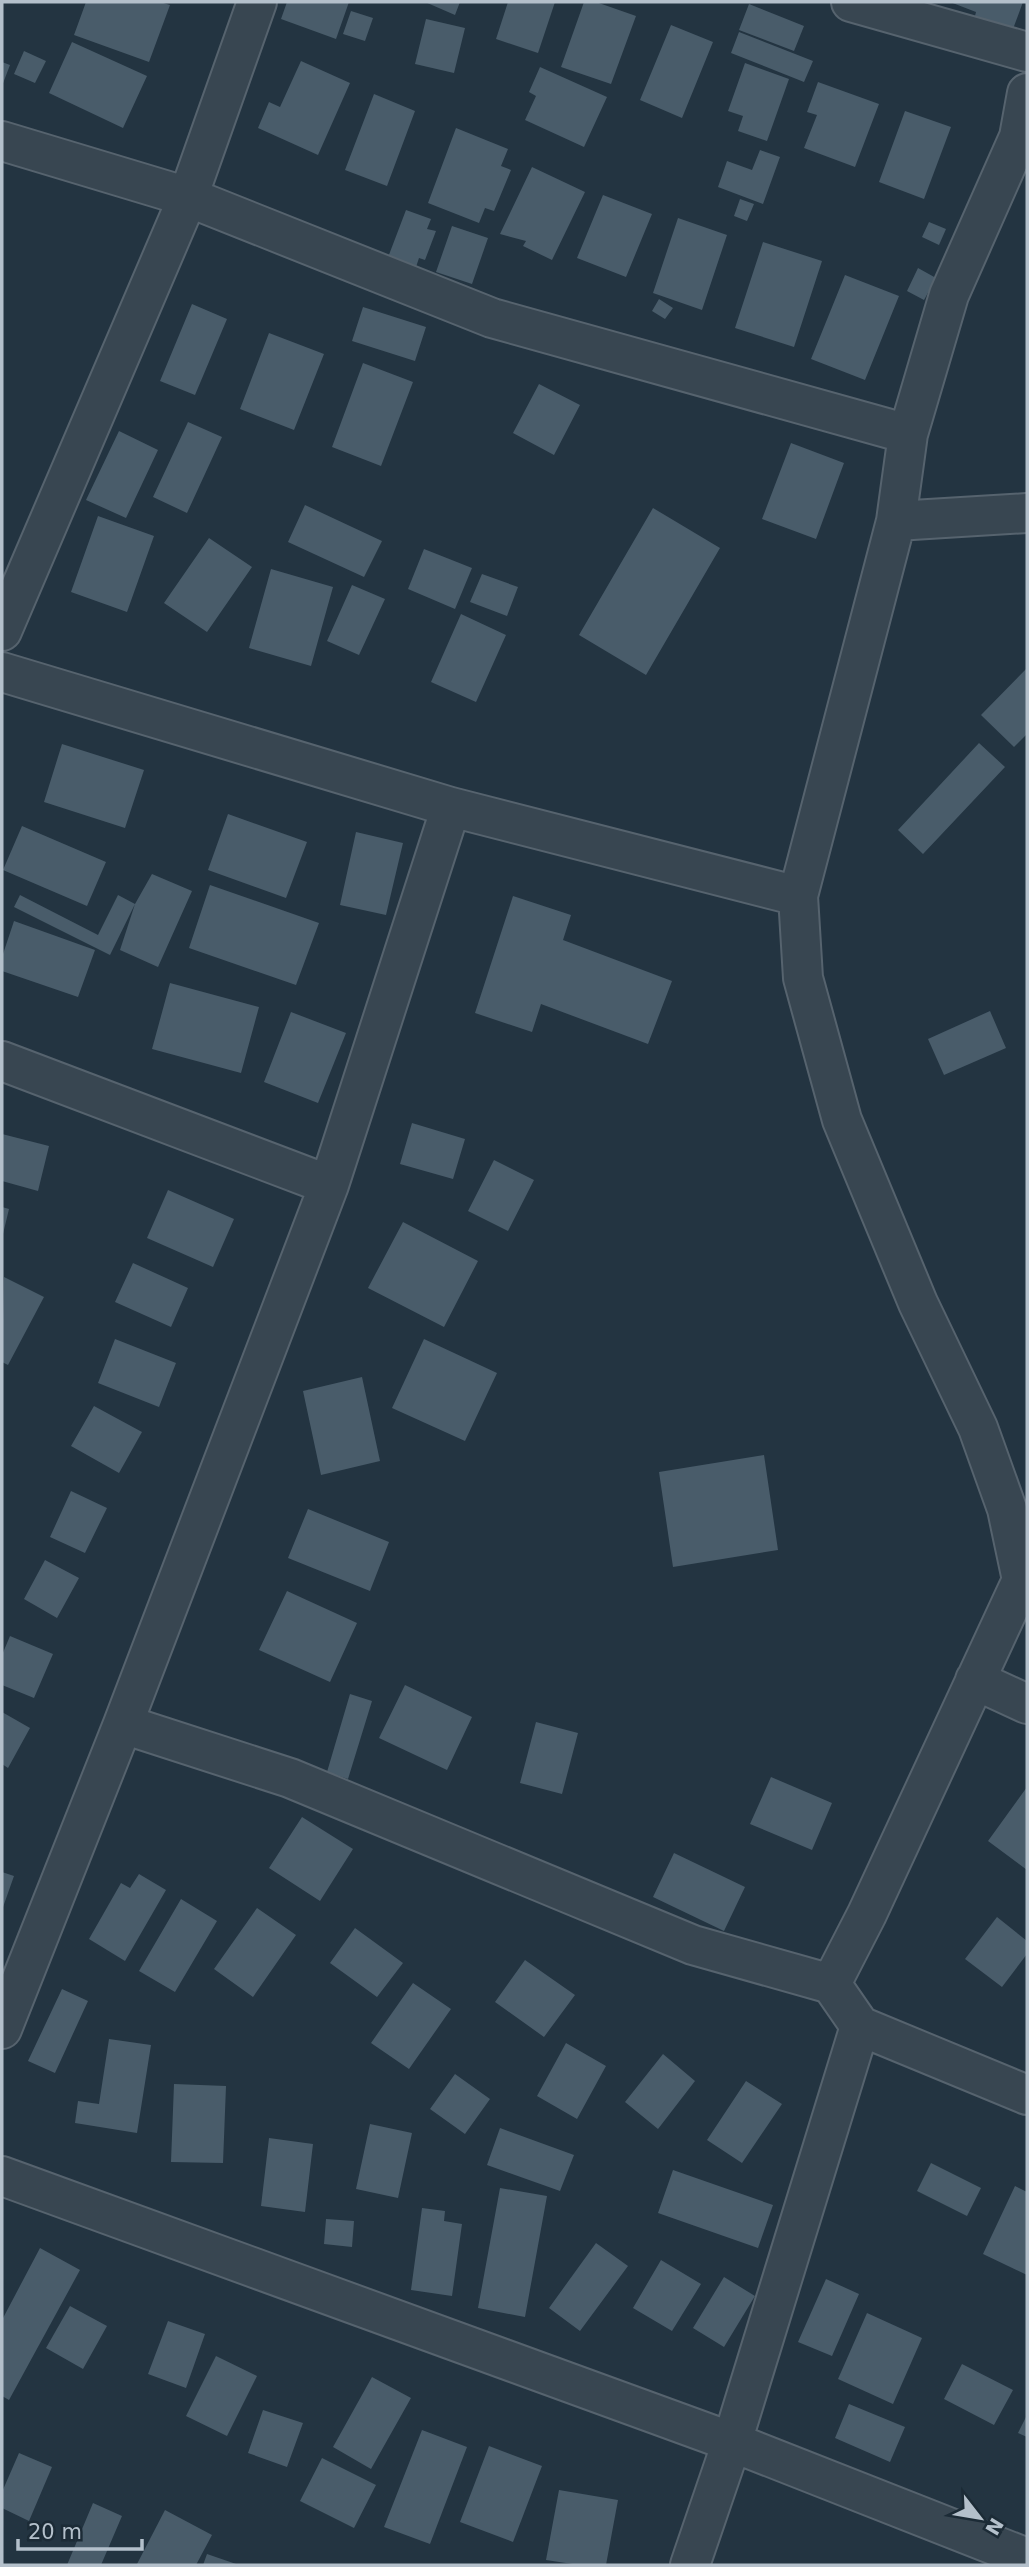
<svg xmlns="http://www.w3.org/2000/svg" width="1029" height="2567" font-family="'DejaVu Sans',sans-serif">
<rect width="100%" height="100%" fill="#233441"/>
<path fill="#495c6a" d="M86,2H160L170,5L149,62L74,35Z
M287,2H349L336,39L281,19Z
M425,2H460L455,15Z
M508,2H555L538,53L496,39Z
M584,2H596L636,16L611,84L561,67Z
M950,2H1023L1013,29L975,16L976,12Z
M749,4L804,26L794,51L739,30Z
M351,11L373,18L365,41L343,34Z
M426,19L465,28L454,73L415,64Z
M671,25L713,42L682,118L640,100Z
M739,32L813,61L804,82L731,53Z
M72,42L147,76L123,128L49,93Z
M24,51L46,61L35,83L14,74Z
M301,61L350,83L318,155L258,128L269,102L280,107Z
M2,62L10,65L2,86Z
M745,63L789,79L767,141L738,131L743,116L728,111Z
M540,67L607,97L584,147L525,120L536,96L529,92Z
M818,82L879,104L855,167L804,148L817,115L807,112Z
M374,94L415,111L387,186L345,170Z
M905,111L951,127L924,199L879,182Z
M456,128L508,149L501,166L511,170L494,211L485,208L479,223L428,203Z
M760,150L780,157L763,204L718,187L727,161L752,170Z
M532,167L585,192L552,260L523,246L526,241L500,234Z
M603,195L652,214L626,277L577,258Z
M740,199L754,204L747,221L734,216Z
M406,210L431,219L427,229L436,231L425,260L419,258L415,270L387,260Z
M678,218L727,235L702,310L653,293Z
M929,222L946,229L939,245L922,237Z
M452,226L488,238L472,284L436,272Z
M763,242L822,261L794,347L735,328Z
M918,268L936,278L924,300L907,291Z
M845,275L899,296L865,380L811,359Z
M659,299L673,308L665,319L652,311Z
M192,304L227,319L195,395L160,381Z
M363,307L426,327L415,361L352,341Z
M269,333L324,354L294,430L240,409Z
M363,363L413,382L381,466L332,447Z
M539,384L580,405L554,455L513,433Z
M188,422L222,437L187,513L153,497Z
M119,431L158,450L126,518L86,500Z
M791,443L844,463L816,539L762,519Z
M305,505L382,541L364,577L288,542Z
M653,508L720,548L646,675L579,635Z
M98,516L154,536L127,612L71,592Z
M209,538L252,567L207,632L164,603Z
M424,549L472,568L455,609L408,589Z
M271,569L333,587L311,666L249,648Z
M482,574L518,587L507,616L470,602Z
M352,585L385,599L359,655L327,641Z
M461,614L506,635L476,702L431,682Z
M1027,668V734L1014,747L981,715Z
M979,743L1005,767L923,854L898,830Z
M62,744L144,770L125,828L44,802Z
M228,814L307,842L286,898L208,870Z
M22,826L106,862L87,906L3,870Z
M356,832L403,843L386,915L340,905Z
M152,874L192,891L158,967L120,950L135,904L110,955L14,907L20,895L98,935L118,895L135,904Z
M210,885L319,923L296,985L189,948Z
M513,896L571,915L563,940L672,981L648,1044L541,1004L532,1032L475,1013Z
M14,921L95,950L78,997L2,971V957Z
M170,983L259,1007L241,1073L152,1049Z
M990,1011L1006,1048L944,1075L928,1039Z
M291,1012L346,1033L318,1103L264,1082Z
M412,1123L465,1139L453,1179L400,1164Z
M2,1134L49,1146L38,1191L2,1181Z
M494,1160L534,1180L508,1231L468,1211Z
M168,1190L234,1219L213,1267L147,1238Z
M2,1207L9,1209L3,1234L2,1233Z
M403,1222L478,1261L444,1327L368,1288Z
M133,1263L188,1288L171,1327L115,1302Z
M4,1277L44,1297L8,1365L2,1362Z
M115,1339L176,1363L159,1407L98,1383Z
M424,1339L497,1373L465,1441L392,1408Z
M362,1377L380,1461L321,1475L303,1391Z
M94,1406L142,1432L119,1473L71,1446Z
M764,1455L778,1550L673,1567L659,1472Z
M71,1491L107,1508L85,1553L50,1537Z
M308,1509L389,1542L370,1591L288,1558Z
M45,1560L79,1578L57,1618L24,1599Z
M287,1591L357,1623L330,1682L259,1650Z
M10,1636L53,1654L34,1698L2,1685V1655Z
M405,1685L472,1717L447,1770L379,1738Z
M350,1694L372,1701L348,1779L327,1772Z
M2,1712L30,1728L8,1768L2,1764Z
M536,1722L578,1733L562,1794L520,1783Z
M771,1777L832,1803L812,1850L750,1824Z
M1027,1787V1870L988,1841Z
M302,1817L353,1849L320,1901L269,1868Z
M674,1853L745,1887L724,1931L653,1897Z
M2,1872L14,1876L2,1910Z
M139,1874L166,1890L125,1961L89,1939L121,1883L130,1888Z
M181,1899L217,1921L175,1992L139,1971Z
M257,1908L296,1935L253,1997L214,1969Z
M997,1917L1027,1941V1954L1002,1987L965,1959Z
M355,1928L403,1963L377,1997L330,1963Z
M525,1960L575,1995L544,2037L495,2002Z
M413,1983L451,2009L409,2069L371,2043Z
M62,1989L88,2001L55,2073L28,2061Z
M109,2039L151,2045L137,2133L75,2123L78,2101L99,2104Z
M566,2043L606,2066L577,2119L537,2096Z
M663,2054L695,2081L658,2129L625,2102Z
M455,2074L490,2099L465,2134L430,2109Z
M746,2081L782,2104L742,2163L707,2140Z
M174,2084L226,2086L223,2163L171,2162Z
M370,2124L412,2133L398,2198L356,2189Z
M500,2128L574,2155L560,2191L487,2165Z
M269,2138L313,2144L305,2212L261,2206Z
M931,2163L981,2188L967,2216L917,2191Z
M673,2170L773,2205L758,2248L658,2213Z
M1015,2186L1027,2192V2275L983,2254Z
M500,2188L547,2196L525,2317L478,2308Z
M422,2208L445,2211L444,2221L462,2224L452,2296L411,2290Z
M326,2219L354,2221L352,2247L324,2244Z
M596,2243L628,2266L580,2331L549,2308Z
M40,2248L80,2270L9,2400L2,2396V2320Z
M661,2260L701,2284L672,2331L633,2308Z
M724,2277L755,2296L724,2347L693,2328Z
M826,2279L859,2294L832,2356L798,2342Z
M70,2306L107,2326L83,2369L46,2348Z
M867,2313L922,2338L893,2404L838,2379Z
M168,2321L205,2334L186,2388L148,2374Z
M216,2356L257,2376L227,2436L186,2416Z
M962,2364L1013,2390L994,2425L944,2399Z
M372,2377L411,2398L371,2469L333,2447Z
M849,2404L905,2427L890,2462L835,2438Z
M263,2410L303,2423L287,2467L248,2453Z
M1027,2415V2437L1018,2433Z
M422,2430L467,2447L430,2544L384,2527Z
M489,2446L542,2466L513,2542L460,2522Z
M19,2453L52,2467L29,2521L2,2508V2492Z
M322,2458L376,2485L354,2528L300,2501Z
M559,2490L618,2500L606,2565H579L546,2560Z
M93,2503L122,2516L101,2565H67Z
M165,2510L212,2535L196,2565L137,2564Z
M207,2554L239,2565H203Z"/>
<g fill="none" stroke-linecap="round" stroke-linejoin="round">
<defs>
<path id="minor" d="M851,2L1027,52
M2,141L188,197L492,318L908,434
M896,521L1027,513
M2,631L188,197L257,2
M2,672L451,807L798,896
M2,1061L329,1185
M975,1680L1027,1704
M123,1724L290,1778L693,1945L831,1984L867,1914L1022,1580L1007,1509L978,1428L918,1303L842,1120L803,978L798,896L896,521L908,434L949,295L1019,137L1027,93
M860,2026L1027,2095
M2,2029L123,1724L329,1185L451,807
M2,2176L732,2442L1027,2558
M690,2565L732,2442L860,2026L831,1984"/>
</defs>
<use href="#minor" stroke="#56636e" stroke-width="42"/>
<use href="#minor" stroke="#384651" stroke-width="38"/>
</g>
<rect width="1029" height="2567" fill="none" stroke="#b4c0cb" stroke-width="7"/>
<g transform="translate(980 2518) rotate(121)" stroke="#1c2b36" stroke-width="5" paint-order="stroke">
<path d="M0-5L12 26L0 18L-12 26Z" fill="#b4c0cb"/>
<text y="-10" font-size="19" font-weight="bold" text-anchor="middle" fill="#b4c0cb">N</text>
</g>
<path d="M18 2539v10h124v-10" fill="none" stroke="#b4c0cb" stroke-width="3.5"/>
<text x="28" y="2539" font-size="21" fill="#b4c0cb" stroke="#1c2b36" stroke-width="5" paint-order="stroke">20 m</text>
</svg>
